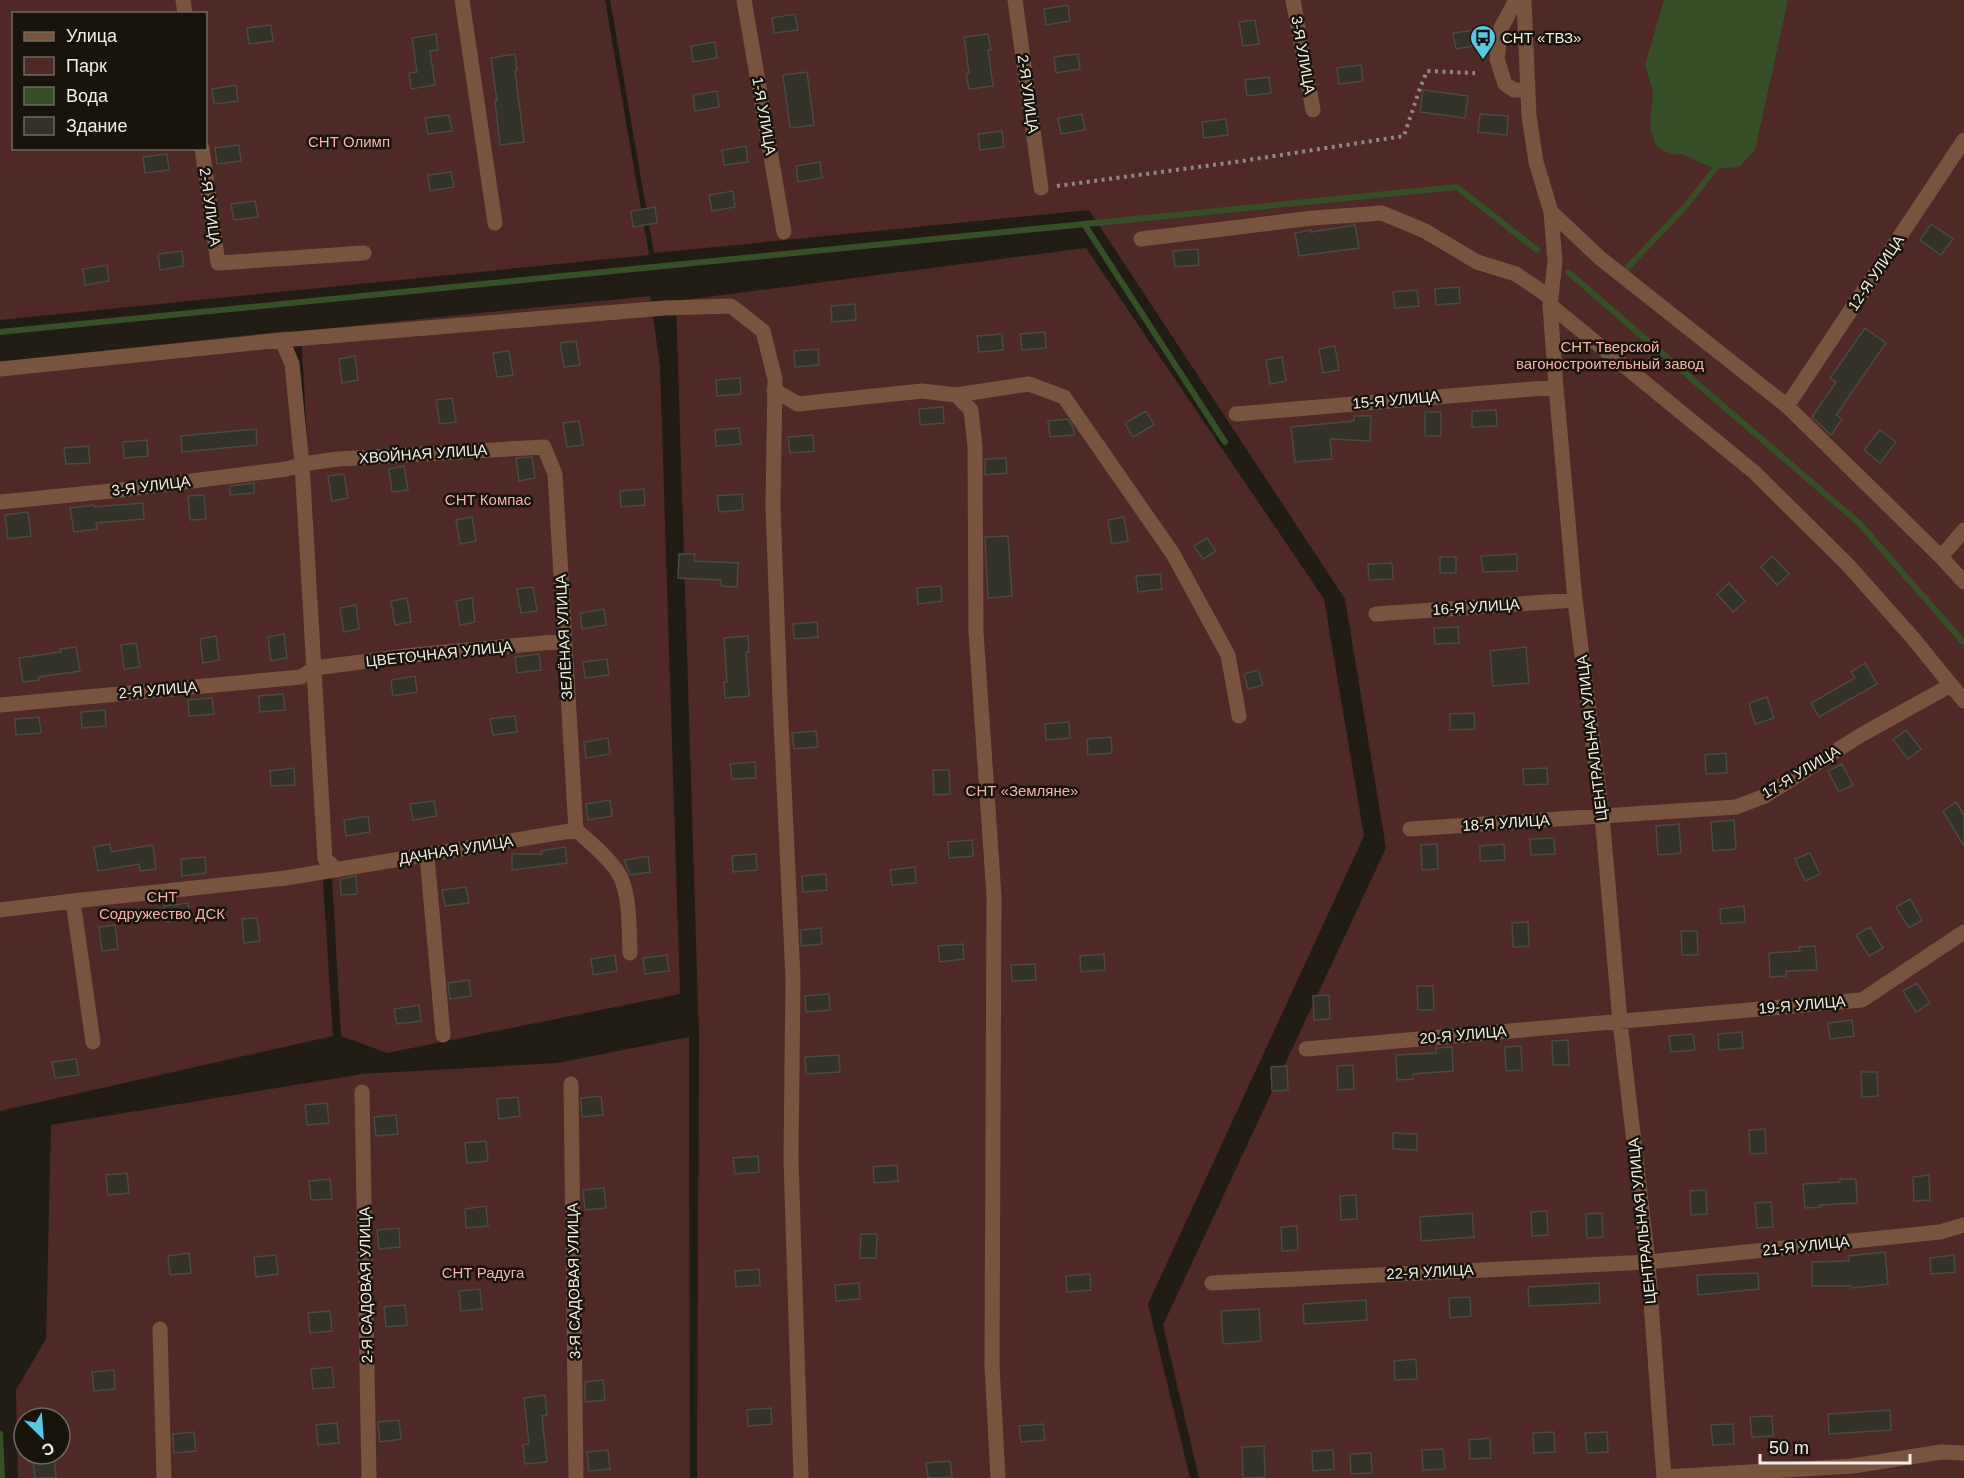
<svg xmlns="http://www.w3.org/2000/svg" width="1964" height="1478" font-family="Helvetica,sans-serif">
<rect width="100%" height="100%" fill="#221d14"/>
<path fill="#4f2925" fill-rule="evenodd" d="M0,0H605L649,255L0,320ZM14,14H206V148H14Z
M610,0H1964V1478H1199L1163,1325L1386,848L1345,599L1089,210L654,253Z
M1086,248L1324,599L1364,836L1148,1304L1190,1478H697L699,1035L676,301Z
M650,296L660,366L680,994L387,1053L341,1036L301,331Z
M287,331L333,1036L0,1111V362Z
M689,1037L690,1478H18L16,1390L46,1339L51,1125L362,1074L557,1063ZM24,1418H60V1454H24Z"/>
<path fill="#374f26" d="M1664,0H1788L1755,150L1739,167L1715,169L1682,154L1672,155L1657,147L1650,129L1653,91L1645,65Z"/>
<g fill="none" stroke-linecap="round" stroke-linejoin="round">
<path stroke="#374f26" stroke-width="6" d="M1084,224L1225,442
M1628,267L1683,209L1715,169
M1568,272L1860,524L1964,643
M0,332L1457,187L1537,250
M0,1434L2,1478"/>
</g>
<path fill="#323228" stroke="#4a4a40" stroke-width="1.5" d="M1068,5L1070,21L1046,25L1044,9Z
M795,14L798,30L774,33L772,18Z
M1255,20L1259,44L1243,46L1239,22Z
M271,25L273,41L249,44L247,28Z
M1477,30L1480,45L1456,49L1453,33Z
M436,34L438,50L430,51L435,85L411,89L409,73L417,72L412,38Z
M988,34L991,50H988L993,86L969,89L966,74L969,73L964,37Z
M715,42L717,58L693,62L691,46Z
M515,54L517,70L515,71L524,142L500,145L495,101H497L491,58Z
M1078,54L1080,69L1056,73L1054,57Z
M1361,65L1363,81L1339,84L1337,68Z
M807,72L814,125L790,128L783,75Z
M1269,77L1271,93L1247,96L1245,80Z
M236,85L238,101L214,104L212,89Z
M1423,90L1468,96L1465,118L1420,112Z
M717,91L719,107L695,111L693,95Z
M1082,114L1085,130L1061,134L1058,118Z
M1480,114L1508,116L1507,135L1478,132Z
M449,115L452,131L428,134L425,118Z
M1226,119L1228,135L1204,138L1202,122Z
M1002,131L1004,147L980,150L978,134Z
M239,145L241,161L217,164L215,148Z
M746,146L748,162L724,165L722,150Z
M167,154L169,170L145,173L143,157Z
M820,162L822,178L798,182L796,166Z
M451,172L454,187L430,191L428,175Z
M733,191L735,207L712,211L709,195Z
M255,201L258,217L234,220L231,204Z
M655,207L657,223L633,227L631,211Z
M1931,224L1953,239L1941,255L1920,240Z
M1355,225L1359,248L1299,256L1295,233L1311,230V232Z
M1198,249L1199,265L1175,267L1173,251Z
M182,251L184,266L160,270L158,254Z
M107,265L109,281L85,285L83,269Z
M1459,287L1460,303L1436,305L1435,289Z
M1417,290L1419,306L1395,308L1393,292Z
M855,304L856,320L832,322L831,306Z
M1865,328L1886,343L1836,415L1842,419L1831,435L1812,417L1836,382L1830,378Z
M1045,332L1046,348L1022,350L1020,334Z
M1002,334L1003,350L979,352L977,336Z
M576,341L580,365L564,367L560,343Z
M1335,346L1339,370L1323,373L1319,349Z
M818,349L819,365L795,367L794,351Z
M509,351L513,375L497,377L493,353Z
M355,356L358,380L342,383L339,359Z
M1282,357L1286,381L1270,384L1266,360Z
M740,378L741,394L717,396L716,380Z
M452,398L456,422L440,424L436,400Z
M943,407L944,423L920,425L919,409Z
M1496,410L1497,426L1472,427V411Z
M1146,411L1154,425L1133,437L1125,423Z
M1425,412H1441V436H1425Z
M1354,416H1371L1370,441L1330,439L1332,459L1295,462L1291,427L1354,421Z
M1068,419L1073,427L1074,435L1050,437L1048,421Z
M579,421L583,445L567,447L563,423Z
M739,428L741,444L716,446L715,430Z
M256,429L257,445L182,452L181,436Z
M1880,430L1896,442L1880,463L1864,450Z
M813,435L814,451L790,453L788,437Z
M147,440L148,456L124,458L123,442Z
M88,446L90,463L66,464L64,448Z
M532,457L535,478L519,481L516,458Z
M1006,458L1007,473L985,475V459Z
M404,466L408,490L392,492L389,469Z
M344,474L348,498L332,501L328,476Z
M254,483V493L230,495V486Z
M644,489L645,505L621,507L620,491Z
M742,494L743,510L719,512L717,496Z
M204,495L206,519L190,520L188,496Z
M143,503L144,519L96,523L97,529L74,532L70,508L94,505V507Z
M28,512L31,536L8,539L5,515Z
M472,517L476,541L460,544L456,520Z
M1124,517L1128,541L1112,544L1108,520Z
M1008,536L1012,596L988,598L985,537Z
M1207,538L1216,551L1203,559L1194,546Z
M679,554H695L694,561L738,563L737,587L721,586V580L678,578Z
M1517,554V571L1483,572L1481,556Z
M1772,556L1789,574L1777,585L1761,567Z
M1440,557H1456V573H1440Z
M1392,563L1393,579L1369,580L1368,564Z
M1160,574L1162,589L1138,592L1136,576Z
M1729,583L1745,601L1733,612L1717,594Z
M941,586L942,601L918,604L917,588Z
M533,587L537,611L521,613L517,589Z
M407,598L411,622L395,625L391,601Z
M472,598L475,622L460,625L456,601Z
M356,605L359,629L344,632L340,608Z
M604,609L606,625L582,629L580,613Z
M817,622L818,637L794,639L793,624Z
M1458,627L1459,643L1435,644L1434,628Z
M284,634L287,658L271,661L268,637Z
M216,636L219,660L203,663L200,639Z
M748,636L749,652H746L749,696L725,698L724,682H727L724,638Z
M136,643L140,667L124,669L121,645Z
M76,647L80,671L39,677V680L23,682L19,658L61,652L60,649Z
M1526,647L1529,683L1493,686L1490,651Z
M539,654L541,670L517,673L515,657Z
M607,659L609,675L585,678L583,662Z
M1865,663L1877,684L1819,717L1811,703L1855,678L1851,672Z
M1258,670L1263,685L1248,689L1244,674Z
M415,676L417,692L393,696L391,680Z
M283,694L285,710L260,712L259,696Z
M1767,697L1774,718L1755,724L1749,703Z
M212,698L214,714L189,716L188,700Z
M105,710L106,726L82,728L81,712Z
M1474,713L1475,729L1450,730V714Z
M515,716L517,732L493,735L490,719Z
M39,717L41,733L16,735L15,719Z
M1069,722L1070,738L1046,740L1045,724Z
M1906,730L1921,749L1908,759L1893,740Z
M816,731L818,747L794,749L792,733Z
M1111,737L1112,753L1088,755L1087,739Z
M608,738L610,754L586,758L584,742Z
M1726,753L1727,773L1706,774L1705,755Z
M755,762L756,778L732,779L730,764Z
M1842,764L1853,785L1839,792L1828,771Z
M294,768L295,785L271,786L270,771Z
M1547,768L1548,784L1524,785L1523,769Z
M933,770H949L950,794L934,795Z
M610,800L612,816L588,820L586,804Z
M434,801L437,816L413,820L410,804Z
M1956,802L1964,815V846L1943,811Z
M368,816L370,832L346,836L344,820Z
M1734,820L1736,849L1713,851L1711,822Z
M1679,824L1681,853L1658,855L1656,826Z
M1554,838L1555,854L1531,855L1530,839Z
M972,840L973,856L949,858L948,842Z
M110,844L111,852L153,845L156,869L140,871L139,864L98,871L94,847Z
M1437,844L1438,869L1422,870L1421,845Z
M1504,844L1505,860L1480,861V846Z
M565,847L567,863L512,870V854H542L541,851Z
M1810,853L1820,874L1805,881L1795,859Z
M756,854L757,870L733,872L732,856Z
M648,856L650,872L630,875L624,860Z
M205,857L206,873L182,876L181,859Z
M915,867L916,883L892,885L890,870Z
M826,874L827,890L803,892L802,876Z
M356,876L357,894L341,895L340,879Z
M466,887L469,903L445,906L442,890Z
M1910,899L1922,920L1909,928L1896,907Z
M188,903L190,919L166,922L164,906Z
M1744,906L1745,922L1721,924L1720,909Z
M257,918L260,941L244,943L242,919Z
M1528,922L1529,946L1513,947L1512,923Z
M115,925L118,949L102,951L99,927Z
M1870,927L1883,948L1869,956L1856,935Z
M821,928L822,944L801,946V930Z
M1681,931H1697L1698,955H1682Z
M963,944L964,959L940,962L938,946Z
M1815,946L1817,970L1786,971V976L1770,977L1769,953L1800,951L1799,947Z
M1104,954L1105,970L1081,972L1080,956Z
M615,955L617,971L593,975L591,959Z
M667,955L669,971L645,974L643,958Z
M1035,964L1036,980L1012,981L1011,965Z
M469,980L471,996L450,999L448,983Z
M1917,983L1930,1003L1916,1012L1903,991Z
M1417,986H1433L1434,1010H1418Z
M829,994L830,1010L806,1012L805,996Z
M1329,995L1330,1019L1314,1020L1313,996Z
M419,1005L421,1021L397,1024L394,1009Z
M1852,1020L1854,1036L1830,1039L1828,1023Z
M1742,1032L1743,1048L1719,1050L1718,1034Z
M1693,1034L1695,1050L1671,1052L1669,1036Z
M1568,1040L1569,1065H1553L1552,1041Z
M1521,1046L1522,1070L1506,1071L1505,1047Z
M1452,1047L1453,1071L1413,1074V1079L1397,1080L1396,1055L1436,1053V1048Z
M839,1055L840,1072L806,1074L805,1057Z
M76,1059L79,1075L55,1078L52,1062Z
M1353,1065L1354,1089L1338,1090L1337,1066Z
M1287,1066L1288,1090L1272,1091L1271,1067Z
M1861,1072H1877L1878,1096L1862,1097Z
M601,1096L603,1115L582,1117L581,1098Z
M518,1097L520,1116L499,1119L497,1099Z
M327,1103L329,1123L307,1125L305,1105Z
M396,1115L398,1134L376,1136L374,1117Z
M1765,1129L1766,1153L1750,1154L1749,1130Z
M1393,1133L1417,1134V1150L1393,1149Z
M486,1141L488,1161L467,1163L465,1143Z
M758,1156L759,1172L735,1174L733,1158Z
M897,1165L898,1181L874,1183L873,1167Z
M127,1173L129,1193L108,1195L106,1175Z
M1929,1175L1930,1200L1914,1201L1913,1177Z
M330,1179L332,1199L311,1200L309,1181Z
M1840,1179H1856L1857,1203L1820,1205L1821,1207L1805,1208L1803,1184L1840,1182Z
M604,1188L606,1208L585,1210L583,1190Z
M1706,1190L1707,1214L1691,1215L1690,1191Z
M1356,1195L1357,1219L1341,1220L1340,1196Z
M1771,1202L1773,1227L1757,1228L1755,1203Z
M486,1206L488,1226L466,1228L465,1209Z
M1547,1211L1548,1235L1532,1236L1531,1212Z
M1472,1213L1474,1237L1421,1241L1420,1217Z
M1602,1213L1603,1237L1587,1238L1586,1214Z
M1297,1226L1298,1250L1282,1251L1281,1227Z
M399,1228L400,1247L379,1249L377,1230Z
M861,1234H877L876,1258H860Z
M1885,1252L1888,1284L1852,1288L1851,1286H1812V1262L1849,1261L1848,1256Z
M189,1253L191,1273L170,1275L168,1256Z
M276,1255L278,1274L256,1277L254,1257Z
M1954,1255L1955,1272L1931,1274L1930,1258Z
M759,1269L760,1285L736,1287L735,1271Z
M1758,1273L1759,1289L1698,1295L1697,1275Z
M1090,1274L1091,1290L1067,1292L1066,1276Z
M859,1283L860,1299L836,1301L835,1285Z
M1599,1283L1600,1303L1529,1306L1528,1287Z
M480,1289L482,1309L461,1311L459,1291Z
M1470,1297L1471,1316L1450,1318L1449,1298Z
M1366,1300L1367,1320L1304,1324L1303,1304Z
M405,1305L407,1325L386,1327L384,1307Z
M1259,1309L1261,1341L1223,1344L1221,1311Z
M330,1311L332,1331L310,1333L308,1313Z
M1416,1359L1417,1379L1395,1380L1394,1361Z
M332,1367L334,1387L313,1389L311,1369Z
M114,1370L115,1389L94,1391L92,1372Z
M603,1380L605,1400L585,1402V1382Z
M545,1395L547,1415L542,1416L547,1462L525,1464L523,1445L529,1444L524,1398Z
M771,1408L772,1424L748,1426L747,1410Z
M1890,1410L1891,1430L1829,1434L1828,1414Z
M1772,1416L1773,1436L1752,1437L1750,1417Z
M399,1420L401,1439L380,1442L378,1422Z
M337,1423L339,1443L318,1445L316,1425Z
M1043,1424L1045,1440L1021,1442L1019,1426Z
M1733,1424L1734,1444L1713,1445L1711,1425Z
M194,1432L196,1451L174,1453L173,1434Z
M1554,1432L1555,1452L1534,1453L1533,1433Z
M1607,1432L1608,1452L1587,1453L1585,1433Z
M1490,1438L1491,1458L1470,1459L1469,1440Z
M1264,1446L1265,1477L1243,1478L1242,1447Z
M1443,1449L1445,1469L1423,1470L1422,1450Z
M608,1450L610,1469L589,1471L587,1452Z
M1333,1450L1334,1469L1313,1471L1312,1451Z
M1371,1453L1372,1473L1351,1474L1350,1454Z
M54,1458L56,1478H35L33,1460Z
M950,1461L952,1477L928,1478L926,1463Z"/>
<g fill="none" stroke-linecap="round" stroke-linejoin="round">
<path stroke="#8e8a82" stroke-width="4" stroke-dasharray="3 4.5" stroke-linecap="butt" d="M1057,186L1242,161L1404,136L1420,88L1427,71L1475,73"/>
<path stroke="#78543e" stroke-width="15" d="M183,0L185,14
M462,0L495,223
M744,0L784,232
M1015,0L1041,188
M1293,0L1313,110
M1516,0L1501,28L1497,59L1505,84L1514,90H1528
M1524,0L1529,116L1536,162L1551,212L1555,262L1550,305L1556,387L1575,600L1602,815L1620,1022L1648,1262L1664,1478
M202,148L218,263L364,253
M1551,212L1600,258L1787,406L1941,557L1964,582
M1141,239L1313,218L1382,213L1425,231L1477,262L1516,274L1551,298
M1550,305L1754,472L1848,565L1912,637L1964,701
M282,340L292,364L302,464L325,859L337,870
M0,369L282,340L665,308L731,306L763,331L775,379L773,506L780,700L793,978L791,1159L801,1478
M774,390L798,404L922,391L956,395L971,410L975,446L976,632L994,896L992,1366L998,1478
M956,395L1029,384L1064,397L1173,554L1228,655L1239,716
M1787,406L1964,140
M1236,414L1556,387
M0,502L121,490L287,469L302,464L338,459L544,447L555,474L576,830
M1941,557L1964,530
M1376,614L1575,600
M0,705L301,677L315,668L414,655L564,641
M1410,829L1736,807L1765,796L1861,735L1951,685
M576,830C589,841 614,862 621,878C630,898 629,931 630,953
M427,856L443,1035
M73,901L93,1042
M0,910L73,901L286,878L576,830
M1306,1049L1862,1000L1964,932
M571,1084L576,1478
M362,1092L369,1478
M1212,1283L1648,1262L1940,1232L1964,1225
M160,1329L164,1478
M1664,1477L1853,1466L1941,1452L1964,1453"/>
</g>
<defs>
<symbol id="bus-pin" viewBox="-11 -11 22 30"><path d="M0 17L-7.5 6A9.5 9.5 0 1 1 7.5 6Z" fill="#57c9e1" stroke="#18130b"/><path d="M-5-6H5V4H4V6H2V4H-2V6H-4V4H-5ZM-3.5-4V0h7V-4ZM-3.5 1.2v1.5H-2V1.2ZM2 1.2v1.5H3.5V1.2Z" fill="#111"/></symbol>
</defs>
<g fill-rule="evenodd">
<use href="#bus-pin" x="1468" y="23" width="30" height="40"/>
</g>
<g text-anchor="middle" stroke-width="5" stroke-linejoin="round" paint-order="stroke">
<g font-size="15" fill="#f1ede7" stroke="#18130b" text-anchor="start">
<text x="1502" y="43">СНТ «ТВЗ»</text>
</g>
<g font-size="15" fill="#f1ede7" stroke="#18130b">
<text transform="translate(1303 55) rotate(80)" y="5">3-Я УЛИЦА</text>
<text transform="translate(1028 94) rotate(82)" y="5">2-Я УЛИЦА</text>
<text transform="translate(764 116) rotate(80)" y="5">1-Я УЛИЦА</text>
<text transform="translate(210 207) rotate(82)" y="5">2-Я УЛИЦА</text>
<text transform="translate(1876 273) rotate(-56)" y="5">12-Я УЛИЦА</text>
<text transform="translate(1396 400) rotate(-5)" y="5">15-Я УЛИЦА</text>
<text transform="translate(423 454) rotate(-4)" y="5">ХВОЙНАЯ УЛИЦА</text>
<text transform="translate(151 486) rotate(-7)" y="5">3-Я УЛИЦА</text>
<text transform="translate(1476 607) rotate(-4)" y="5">16-Я УЛИЦА</text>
<text transform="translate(564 637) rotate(-93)" y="5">ЗЕЛЁНАЯ УЛИЦА</text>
<text transform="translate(439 654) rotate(-6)" y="5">ЦВЕТОЧНАЯ УЛИЦА</text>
<text transform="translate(158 690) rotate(-5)" y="5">2-Я УЛИЦА</text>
<text transform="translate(1592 738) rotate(-97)" y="5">ЦЕНТРАЛЬНАЯ УЛИЦА</text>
<text transform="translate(1801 772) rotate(-31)" y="5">17-Я УЛИЦА</text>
<text transform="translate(1506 823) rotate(-4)" y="5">18-Я УЛИЦА</text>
<text transform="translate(456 850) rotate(-9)" y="5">ДАЧНАЯ УЛИЦА</text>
<text transform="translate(1802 1005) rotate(-5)" y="5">19-Я УЛИЦА</text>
<text transform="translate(1463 1035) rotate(-5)" y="5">20-Я УЛИЦА</text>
<text transform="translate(1642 1221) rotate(-96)" y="5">ЦЕНТРАЛЬНАЯ УЛИЦА</text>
<text transform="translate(1806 1246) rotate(-6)" y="5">21-Я УЛИЦА</text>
<text transform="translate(1430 1272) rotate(-3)" y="5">22-Я УЛИЦА</text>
<text transform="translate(574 1281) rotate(-91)" y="5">3-Я САДОВАЯ УЛИЦА</text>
<text transform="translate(366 1285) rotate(-91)" y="5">2-Я САДОВАЯ УЛИЦА</text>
</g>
<g font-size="15" fill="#f6b2ab" stroke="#18130b">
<text x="349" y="147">СНТ Олимп</text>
<text x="1610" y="352">СНТ Тверской<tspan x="1610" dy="17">вагоностроительный завод</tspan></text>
<text x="488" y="505">СНТ Компас</text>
<text x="1022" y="796">СНТ «Земляне»</text>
<text x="162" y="902">СНТ<tspan x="162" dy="17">Содружество ДСК</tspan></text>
<text x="483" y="1278">СНТ Радуга</text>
</g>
</g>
<rect x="12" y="12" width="195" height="138" fill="#18130b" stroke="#6f6a63" stroke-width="1.5"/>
<rect x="24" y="32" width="30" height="9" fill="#78543e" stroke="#6f6a63" stroke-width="1.5"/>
<text x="66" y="42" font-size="18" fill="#f1ede7">Улица</text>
<rect x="24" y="57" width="30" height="18" fill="#4f2925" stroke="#6f6a63" stroke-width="1.5"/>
<text x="66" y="72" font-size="18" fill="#f1ede7">Парк</text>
<rect x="24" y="87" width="30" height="18" fill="#374f26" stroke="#6f6a63" stroke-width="1.5"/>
<text x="66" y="102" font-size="18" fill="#f1ede7">Вода</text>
<rect x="24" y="117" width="30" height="18" fill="#323228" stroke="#6f6a63" stroke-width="1.5"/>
<text x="66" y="132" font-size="18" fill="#f1ede7">Здание</text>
<g transform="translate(42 1436) rotate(155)"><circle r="28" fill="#18130b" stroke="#6f6a63" stroke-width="1.5"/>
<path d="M0-4.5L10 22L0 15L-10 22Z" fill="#57c9e1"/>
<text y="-9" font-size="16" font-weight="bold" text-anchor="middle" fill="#f1ede7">С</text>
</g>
<path d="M1760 1454v9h150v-9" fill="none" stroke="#f1ede7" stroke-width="3"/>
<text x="1769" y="1454" font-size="18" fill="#f1ede7" stroke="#18130b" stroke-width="4.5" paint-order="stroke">50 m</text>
</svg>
